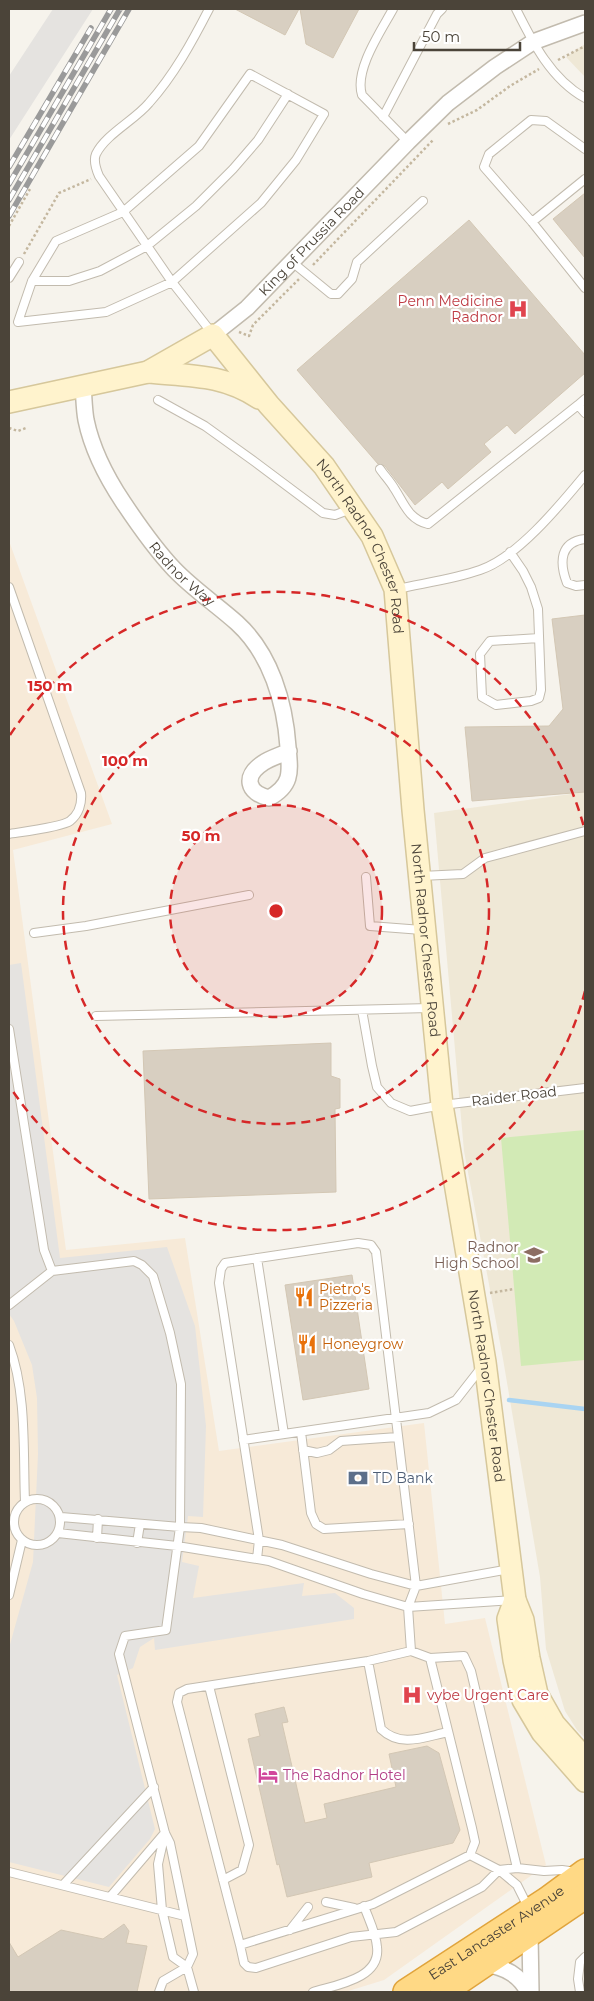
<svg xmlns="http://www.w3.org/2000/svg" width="594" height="2001" font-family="Montserrat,sans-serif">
<rect width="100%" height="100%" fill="#f6f3ec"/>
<path fill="#f7ead8" d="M9,541L112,824L13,850L66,1250L185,1238L219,1451L424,1423L445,1624L485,1618L546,1865L384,1980L345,1992H9Z"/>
<path fill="#efe8d6" d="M585,44V77L566,57Z
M585,792V1738L577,1730L565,1711L546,1649L540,1577L503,1359L464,1151L434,813Z"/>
<path fill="#d2eab5" d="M585,1130V1360L521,1366L501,1138Z"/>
<path fill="#e5e3e0" d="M53,9H93L9,140V76Z
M21,963L60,1258L167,1247L195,1326L206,1426L203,1517L188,1516L182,1562L199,1566L193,1598L304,1583L302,1596L335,1593L354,1608V1619L155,1650L154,1638L140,1647L133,1668L117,1675L155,1829L150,1839L109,1887L9,1862V1648L33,1562L38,1454L37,1398L32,1365L14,1321L9,1314V965Z"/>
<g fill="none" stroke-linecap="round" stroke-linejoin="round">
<path stroke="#a9d4f2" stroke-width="4.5" d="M509,1400L585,1409"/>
</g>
<path fill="#d8cfc1" stroke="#d3c7b4" d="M235,9H299L285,35Z
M300,9H359L333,58L306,44Z
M585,193V258L553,219Z
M469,220L585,355V373L515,434L507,425L484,444L491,452L448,489L442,482L415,505L385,466L378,464L297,370Z
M585,615V792L472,801L465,727L549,726L563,709L552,619Z
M331,1043V1076L340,1079V1108L335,1109L336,1192L149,1199L143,1051Z
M352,1275L369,1389L303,1400L285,1285Z
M284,1707L288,1722L282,1723L305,1823L327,1818L324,1804L396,1787L389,1754L427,1746L439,1753L460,1830L453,1843L369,1863L372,1877L287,1897L279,1864L277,1865L248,1739L260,1736L255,1714Z
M124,1924L129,1931L126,1943L147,1946L137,1992H9V1942L18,1957L61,1930L103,1939Z"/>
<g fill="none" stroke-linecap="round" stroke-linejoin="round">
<defs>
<path id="service" d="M209,9C192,42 174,75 149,103C135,120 106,134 96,154C93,161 96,169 99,176L172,282L212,333
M393,9C381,31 354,70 362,95L408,142
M516,9C533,43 551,79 585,98
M250,74L324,114L296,160L261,203L172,282L106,312L18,322L32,281L56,241L123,212L199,146Z
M383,117L437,14L442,9
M585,179L532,222L585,288
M532,222L484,167L489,154L531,120L546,121L585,149
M292,262L331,294H338L352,279L357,262L423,201
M9,278L19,262
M32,281H69L100,271L147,246L196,206L233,169L258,140L288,94
M585,399L578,405L585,413
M158,400L205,426L255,462L323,513L335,515L351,509
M380,469C384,475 390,481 394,488C404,503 408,519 428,524L578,405
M585,539C560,542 559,562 567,583L576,586L585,585
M510,552L523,571L531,587L538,609L541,690L539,698L531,701L496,705L482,697L480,654L490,641L539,638
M9,587L81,793C82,803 79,814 70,821C62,827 21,832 9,834
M397,589C424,583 454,579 480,570C517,558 561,504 585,475
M421,876L463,874L485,858L585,831
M366,877L370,926L422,930
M34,933L86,926L249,895
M362,1010L372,1066L377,1087L391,1103L410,1111L442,1105L585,1088
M96,1016L430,1008
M9,1029L44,1250L52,1271L9,1305
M257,1258L284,1434
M52,1271L134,1261L142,1265L153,1276L170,1333L181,1384L180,1527L166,1630L125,1636L119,1654L165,1833L170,1843L193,1954L187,1967L163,1981L159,1992
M9,1345C27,1393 23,1452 25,1502
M301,1432L311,1513L316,1524L324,1529L409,1524
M243,1440L429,1413L456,1400L481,1368
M303,1450L317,1453L329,1450L341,1441L398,1437
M14 1522a23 23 0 1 1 46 0a23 23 0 1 1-46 0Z
M61,1517L180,1527L201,1528L282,1545L371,1574L416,1586L510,1569
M58,1533L177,1546L269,1561L363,1594L408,1607L513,1600
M97,1538L98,1519
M137,1543L140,1524
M9,1595L22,1540
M411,1651L430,1658L472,1828L475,1842L470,1855
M430,1658L464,1656L471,1671L517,1868
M368,1661L381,1729C401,1748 424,1737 448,1732
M209,1686L249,1845L242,1870L223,1880
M165,1833L158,1864L162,1910L173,1957L187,1967L194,1992
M9,1872L185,1916
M63,1885L154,1787
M110,1897L163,1835
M326,1902L354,1908
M528,1907L517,1885L499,1870L470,1855L373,1904L240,1945L244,1963L248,1967L256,1968L351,1937L396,1932L482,1887L499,1870L517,1868L544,1871L562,1870L576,1872
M290,1930L308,1907
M240,1945L177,1702L179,1693L187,1689L368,1661L411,1651L408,1607L416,1586L376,1252L371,1245L358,1243L225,1263L221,1269L219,1283L259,1540L257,1559
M313,1992C335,1985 381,1979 377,1947C376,1933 369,1920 364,1906
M580,1992L578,1979L580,1962L585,1957"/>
<g id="minor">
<path id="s1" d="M213,335L247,308L408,142L448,103L495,67L533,42L585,23"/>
<path id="s2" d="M83,386C84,397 84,409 86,420C92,449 107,478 123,502C139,526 155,549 174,569C193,589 217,605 237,623C271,654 285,703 288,747C290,771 293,785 269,798C247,793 243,776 263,763C270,758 281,755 289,751"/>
<path d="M530,1935L531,1992"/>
<path d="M486,1964C505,1968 519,1974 528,1992"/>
</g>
<g id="secondary">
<path d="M148,372C190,376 223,374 259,398"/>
<path id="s3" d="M9,402L148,372L213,335L269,405L324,466L372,536L395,589L413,810L442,1105L485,1362L515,1600L523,1620L529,1658L537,1694L554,1724L585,1759"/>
<path d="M515,1600L508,1619L514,1660L523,1700L542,1732L585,1781"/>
</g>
<g id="trunk">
<path id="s4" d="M406,1992L547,1900L585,1872"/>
<path d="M443,1992L585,1896"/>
</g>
</defs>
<use href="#service" stroke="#c2bbae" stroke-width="10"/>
<use href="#minor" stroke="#c2bbae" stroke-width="18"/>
<use href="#secondary" stroke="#d6c79b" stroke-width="24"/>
<use href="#trunk" stroke="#e0a43c" stroke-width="28"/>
<path stroke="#c4b79f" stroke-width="2.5" stroke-dasharray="2.5 2.5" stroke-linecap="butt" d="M558,60L585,46
M448,124L477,110L510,86L539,69
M9,226L30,189
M24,254L59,193L91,179
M313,265L434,139
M239,332L249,336L253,325L299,279
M9,428L18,431L26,428
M490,1293L514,1289"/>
<use href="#service" stroke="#fff" stroke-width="8"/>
<use href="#minor" stroke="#fff" stroke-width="15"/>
<use href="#secondary" stroke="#fff3cd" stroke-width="21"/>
<use href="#trunk" stroke="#ffd985" stroke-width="25"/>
<defs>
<path id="rail" d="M9,167L91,28
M9,184L111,9
M9,200L120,9
M9,216L129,9"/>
</defs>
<use href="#rail" stroke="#9a9a9a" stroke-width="5.5"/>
<use href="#rail" stroke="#fff" stroke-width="4" stroke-dasharray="11" stroke-linecap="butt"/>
</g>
<circle cx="276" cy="911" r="106" fill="#d62828" fill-opacity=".12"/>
<g fill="none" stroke="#d62828" stroke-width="2.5" stroke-dasharray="9 6">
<circle cx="276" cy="911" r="106"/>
<circle cx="276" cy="911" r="213"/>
<path d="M585 991A319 319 0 0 1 10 1087M10 735A319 319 0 0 1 585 831"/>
</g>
<defs>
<symbol id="hospital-bare" viewBox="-9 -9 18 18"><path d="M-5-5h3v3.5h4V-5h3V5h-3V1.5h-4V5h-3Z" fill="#e0444e" stroke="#fff" stroke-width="2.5" paint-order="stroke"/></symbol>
<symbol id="school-bare" viewBox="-9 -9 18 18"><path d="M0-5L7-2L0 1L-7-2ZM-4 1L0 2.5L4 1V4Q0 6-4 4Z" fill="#8d6e63" stroke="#fff" stroke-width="2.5" paint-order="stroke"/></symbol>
<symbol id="restaurant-bare" viewBox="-9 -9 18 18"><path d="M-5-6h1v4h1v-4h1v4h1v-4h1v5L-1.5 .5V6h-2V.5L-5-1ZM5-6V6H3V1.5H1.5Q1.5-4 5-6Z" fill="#e8710a" stroke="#fff" stroke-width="2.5" paint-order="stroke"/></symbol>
<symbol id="bank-bare" viewBox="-9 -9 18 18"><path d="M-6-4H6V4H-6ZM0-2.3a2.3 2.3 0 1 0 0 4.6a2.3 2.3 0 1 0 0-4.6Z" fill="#5c6f8a" stroke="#fff" stroke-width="2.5" paint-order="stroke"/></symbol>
<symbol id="hotel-bare" viewBox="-9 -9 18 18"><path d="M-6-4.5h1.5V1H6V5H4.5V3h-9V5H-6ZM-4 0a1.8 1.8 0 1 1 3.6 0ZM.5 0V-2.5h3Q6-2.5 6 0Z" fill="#d1479c" stroke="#fff" stroke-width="2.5" paint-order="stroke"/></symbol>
</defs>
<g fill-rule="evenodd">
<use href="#hospital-bare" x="504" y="295" width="28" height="28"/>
<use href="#school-bare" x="520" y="1241" width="28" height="28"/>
<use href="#restaurant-bare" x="290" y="1283" width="28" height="28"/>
<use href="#restaurant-bare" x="293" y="1330" width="28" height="28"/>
<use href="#bank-bare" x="344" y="1464" width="28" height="28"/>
<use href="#hospital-bare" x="398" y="1681" width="28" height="28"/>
<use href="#hotel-bare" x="254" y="1761" width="28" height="28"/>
</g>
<g text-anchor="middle" stroke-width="4.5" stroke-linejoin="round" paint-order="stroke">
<g font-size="14" fill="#4b4439" stroke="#fff">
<text dy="5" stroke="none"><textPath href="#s1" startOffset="136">King of Prussia Road</textPath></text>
<text dy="5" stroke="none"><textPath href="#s3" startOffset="479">North Radnor Chester Road</textPath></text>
<text dy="5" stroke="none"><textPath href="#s2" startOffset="218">Radnor Way</textPath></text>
<text dy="5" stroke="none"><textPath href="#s3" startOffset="884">North Radnor Chester Road</textPath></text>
<text transform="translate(514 1096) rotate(-7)" y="5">Raider Road</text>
<text dy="5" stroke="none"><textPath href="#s3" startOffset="1334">North Radnor Chester Road</textPath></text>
<text dy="5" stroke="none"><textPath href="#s4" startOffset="108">East Lancaster Avenue</textPath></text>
</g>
<g font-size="14" fill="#be3a42" stroke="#fff" text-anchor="end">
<text x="503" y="306">Penn Medicine<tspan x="503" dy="16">Radnor</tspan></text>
<text x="427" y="1700" text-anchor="start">vybe Urgent Care</text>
</g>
<g font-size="14" fill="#785e54" stroke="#fff" text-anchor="end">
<text x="519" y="1252">Radnor<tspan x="519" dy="16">High School</tspan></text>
</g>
<g font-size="14" fill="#c56008" stroke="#fff" text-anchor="start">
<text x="319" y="1294">Pietro's<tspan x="319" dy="16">Pizzeria</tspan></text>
<text x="322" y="1349">Honeygrow</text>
</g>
<g font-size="14" fill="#4e5e75" stroke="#fff" text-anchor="start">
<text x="373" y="1483">TD Bank</text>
</g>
<g font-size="14" fill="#b23c85" stroke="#fff" text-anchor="start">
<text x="283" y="1780">The Radnor Hotel</text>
</g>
</g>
<circle cx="276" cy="911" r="8" fill="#d62828" stroke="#fff" stroke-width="2.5"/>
<g font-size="15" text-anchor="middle" font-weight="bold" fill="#d62828" stroke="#fff" stroke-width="4.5" stroke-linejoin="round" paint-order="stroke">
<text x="50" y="691">150 m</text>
<text x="125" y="766">100 m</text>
<text x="201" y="841">50 m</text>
</g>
<rect width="594" height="2001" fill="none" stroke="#4b4439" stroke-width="20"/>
<path d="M414 42v8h106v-8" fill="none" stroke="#4b4439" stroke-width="2.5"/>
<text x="422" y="42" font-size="15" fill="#4b4439" stroke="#ffffff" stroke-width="4" paint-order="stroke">50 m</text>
</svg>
